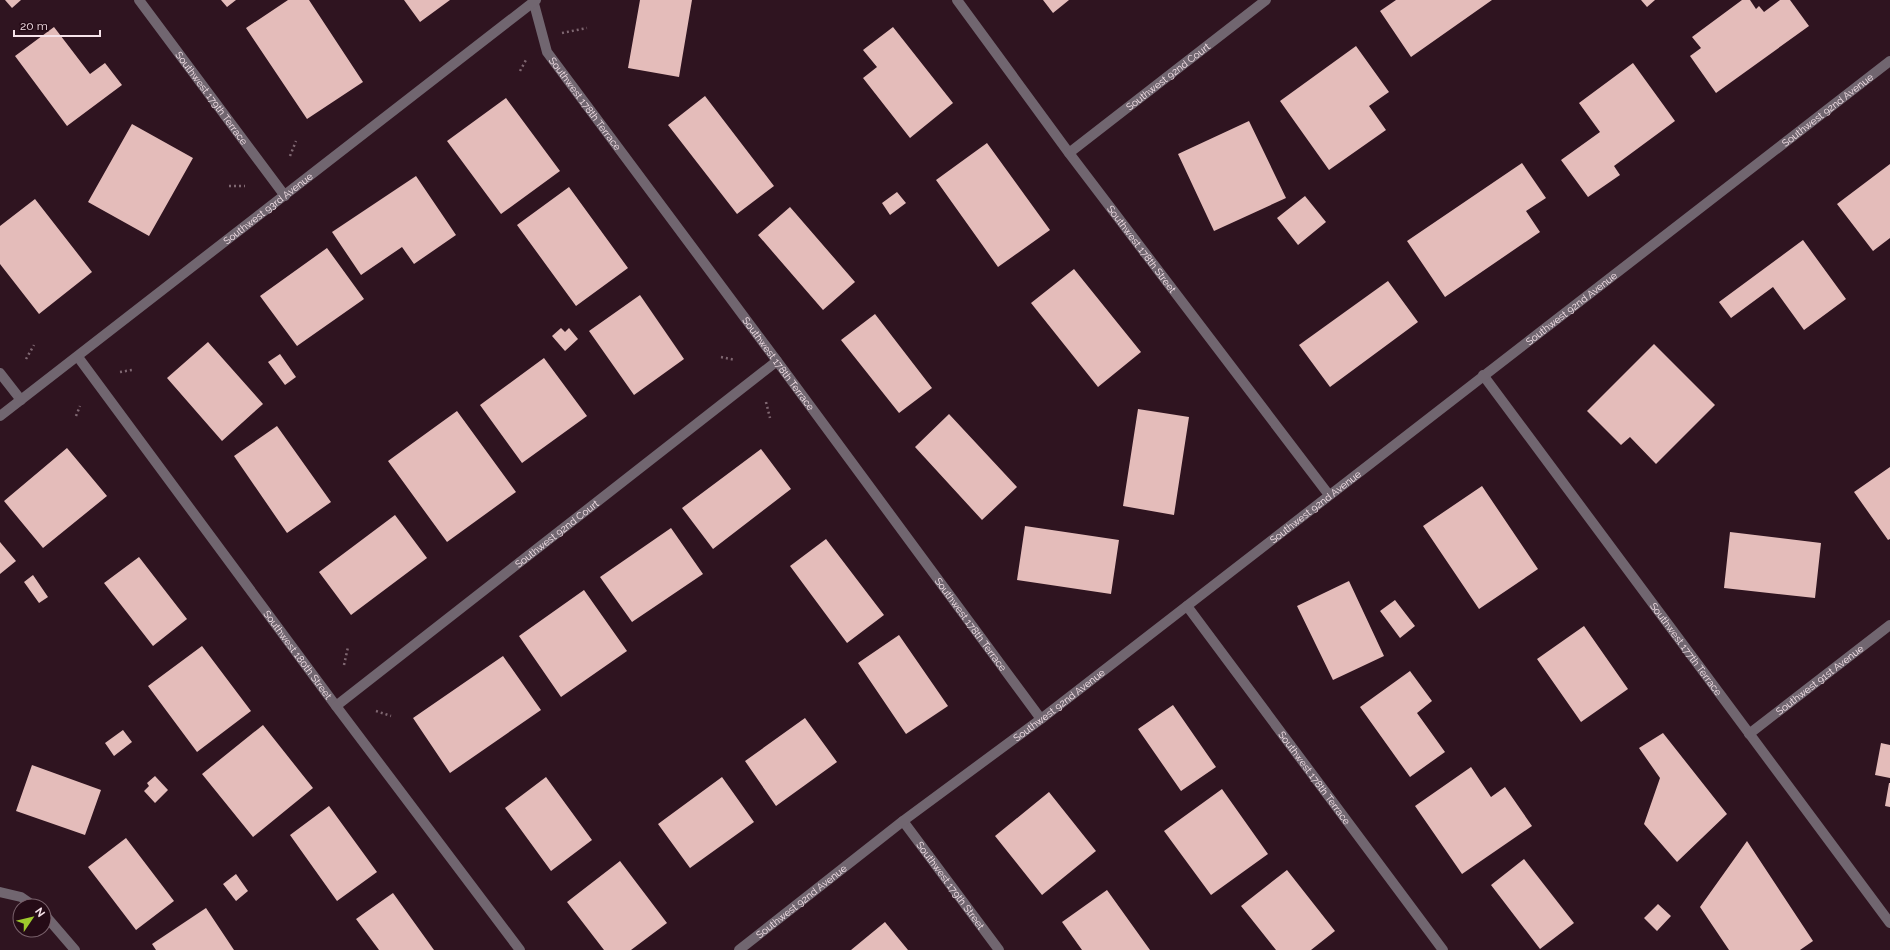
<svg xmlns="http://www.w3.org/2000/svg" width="1890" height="950" font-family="Raleway,sans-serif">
<rect width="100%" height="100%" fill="#2f1420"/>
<path fill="#e4bcba" d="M5,0H21L12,8Z
M221,0H236L227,7Z
M288,0H309L363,82L307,119L246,28Z
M404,0H450L420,22Z
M640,0H692L679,77L628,68Z
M1043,0H1069L1053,13Z
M1396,0H1492L1411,57L1380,11Z
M1641,0H1655L1647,7Z
M1742,0H1750L1756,9L1759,6L1764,12L1780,0H1790L1809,26L1716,93L1690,56L1701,48L1692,37Z
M54,27L90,74L105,63L122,85L67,126L15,56Z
M893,27L953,103L910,138L863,78L877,67L863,50Z
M1356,46L1389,92L1369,106L1386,130L1329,170L1280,101Z
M1633,63L1675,121L1614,166L1620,175L1588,197L1561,160L1600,132L1579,103Z
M705,96L774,186L737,214L668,125Z
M506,98L560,171L501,214L447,141Z
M1249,121L1286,198L1214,231L1178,154Z
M132,124L193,158L149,236L88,202Z
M987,143L1050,230L998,267L936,180Z
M1522,163L1546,198L1526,211L1540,232L1445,297L1407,241Z
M1890,164V238L1873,251L1837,204Z
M416,176L456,235L414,264L402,247L361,275L332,232Z
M569,187L628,268L576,306L517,225Z
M897,192L906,203L890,215L882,203Z
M1305,196L1326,222L1298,245L1277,218Z
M35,199L92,272L39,314L0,264V226Z
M790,207L855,282L823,310L758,235Z
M1803,240L1846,299L1804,330L1773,287L1731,318L1719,302Z
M327,248L364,299L297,346L260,296Z
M1074,269L1141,352L1098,387L1031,303Z
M1388,281L1418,322L1330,387L1299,345Z
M640,295L684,359L634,395L589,331Z
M875,314L932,388L899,413L841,340Z
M561,328L565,332L569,328L578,339L565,351L552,336Z
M208,342L263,404L222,441L167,378Z
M1654,344L1715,405L1656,464L1630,437L1621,445L1587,411Z
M280,354L296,377L285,385L268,362Z
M544,358L587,416L522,463L480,405Z
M1138,409L1189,417L1174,515L1123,506Z
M457,411L516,492L447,542L388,461Z
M949,414L1017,487L982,520L915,447Z
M277,426L331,502L287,533L234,456Z
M67,448L107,496L43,548L4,501Z
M761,449L791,489L713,549L682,508Z
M1890,467V539L1888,540L1854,492Z
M1482,486L1538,569L1479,609L1423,526Z
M395,515L427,558L351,615L319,572Z
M1025,526L1119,540L1111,594L1017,580Z
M671,528L703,574L632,622L600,577Z
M1730,532L1821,543L1815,598L1724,588Z
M826,539L884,615L847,643L790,566Z
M0,542L16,561L0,574Z
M139,557L187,619L153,646L104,583Z
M33,575L48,597L39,603L24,582Z
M1349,581L1384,656L1333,680L1297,606Z
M584,590L627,651L561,697L519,636Z
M1395,600L1415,626L1400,638L1380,611Z
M1584,626L1628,689L1581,722L1537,659Z
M899,635L948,706L906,734L858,663Z
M202,646L251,711L197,752L148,686Z
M503,656L541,710L450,773L413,718Z
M1410,671L1432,701L1417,713L1445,752L1410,777L1360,707Z
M1173,705L1216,767L1181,791L1138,729Z
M805,718L837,762L776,806L745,761Z
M263,725L313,788L253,837L202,774Z
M123,730L132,742L114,756L105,743Z
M1663,733L1727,814L1677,862L1644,824L1660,778L1639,748Z
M1881,743L1890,745V778L1875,775Z
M32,765L101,790L85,835L16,811Z
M1471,767L1491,797L1505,787L1532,826L1462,874L1415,806Z
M155,776L168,790L155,803L144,791L149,786L147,783Z
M546,777L592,840L551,871L505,808Z
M722,777L754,822L690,868L658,824Z
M1889,783H1890V807L1885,806Z
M1222,789L1268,854L1211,895L1164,831Z
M1049,792L1096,851L1042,895L995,836Z
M329,806L377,872L337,901L290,835Z
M126,838L174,901L136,930L88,867Z
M1747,841L1813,941L1800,950H1729L1700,907Z
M1524,859L1574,923L1540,949L1491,885Z
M620,861L667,923L631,950H604L567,902Z
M1287,870L1335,931L1311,950H1276L1241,906Z
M236,874L248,891L236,901L223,884Z
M1107,890L1150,950H1082L1062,922Z
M393,893L434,950H379L356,919Z
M1658,904L1671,916L1657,931L1644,918Z
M206,908L234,950H156L152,944Z
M885,922L908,950H851Z"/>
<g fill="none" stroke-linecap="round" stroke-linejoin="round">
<path stroke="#7f6771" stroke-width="2.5" stroke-dasharray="2 3" stroke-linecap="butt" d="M562,33L587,28
M520,71L526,60
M290,156L296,141
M229,186H245
M721,357L735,360
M26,359L34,345
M120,372L132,370
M766,402L770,418
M76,416L80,406
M344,665L348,647
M376,711L391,716"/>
<g stroke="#716670" stroke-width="10">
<path id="s1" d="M139,0L285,196"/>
<path id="s2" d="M533,0L547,52L777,361L1041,719"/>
<path id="s3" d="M957,0L1069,153L1329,495"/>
<path id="s4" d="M1069,153L1266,0"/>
<path id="s5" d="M78,357L336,706L520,950"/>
<path d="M0,373L21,400"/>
<path id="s6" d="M1483,375L1890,923"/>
<path id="s7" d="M0,416L536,0"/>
<path id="s8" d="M1187,606L1443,950"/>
<path id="s9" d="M336,706L777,361"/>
<path id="s10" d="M1749,734L1890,625"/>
<path id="s11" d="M903,821L999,950"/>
<path d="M0,892L21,897L34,906"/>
<path d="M44,914L75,950"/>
<path id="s12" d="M739,950L903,821L1041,719L1890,61"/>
</g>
</g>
<g text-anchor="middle" stroke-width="4" stroke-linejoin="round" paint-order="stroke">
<g font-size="10" fill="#f7e3ea" stroke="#250b16">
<text dy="4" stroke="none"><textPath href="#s4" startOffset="125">Southwest 92nd Court</textPath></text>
<text dy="4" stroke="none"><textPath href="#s1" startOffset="122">Southwest 179th Terrace</textPath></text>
<text dy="4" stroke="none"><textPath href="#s2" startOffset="118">Southwest 178th Terrace</textPath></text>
<text dy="4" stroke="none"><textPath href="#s12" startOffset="1375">Southwest 92nd Avenue</textPath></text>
<text dy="4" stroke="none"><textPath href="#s7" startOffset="339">Southwest 93rd Avenue</textPath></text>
<text dy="4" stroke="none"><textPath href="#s3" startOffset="310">Southwest 178th Street</textPath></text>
<text dy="4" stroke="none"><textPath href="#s12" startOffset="1051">Southwest 92nd Avenue</textPath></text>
<text dy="4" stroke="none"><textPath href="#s2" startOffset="442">Southwest 178th Terrace</textPath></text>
<text dy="4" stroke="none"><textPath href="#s12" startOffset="727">Southwest 92nd Avenue</textPath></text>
<text dy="4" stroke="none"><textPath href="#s9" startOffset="280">Southwest 92nd Court</textPath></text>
<text dy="4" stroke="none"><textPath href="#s2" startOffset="766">Southwest 178th Terrace</textPath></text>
<text dy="4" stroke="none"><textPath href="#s6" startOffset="341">Southwest 177th Terrace</textPath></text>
<text dy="4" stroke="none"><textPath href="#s5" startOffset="370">Southwest 180th Street</textPath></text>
<text dy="4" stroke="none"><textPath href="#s10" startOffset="89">Southwest 91st Avenue</textPath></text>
<text dy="4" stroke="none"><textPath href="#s12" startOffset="403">Southwest 92nd Avenue</textPath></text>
<text dy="4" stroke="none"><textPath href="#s8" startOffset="214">Southwest 178th Terrace</textPath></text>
<text dy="4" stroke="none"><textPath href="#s11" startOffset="80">Southwest 179th Street</textPath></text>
<text dy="4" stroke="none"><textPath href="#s12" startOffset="79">Southwest 92nd Avenue</textPath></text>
</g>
</g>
<g transform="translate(32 918) rotate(55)"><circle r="19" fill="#250b16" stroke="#79616b"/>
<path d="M0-3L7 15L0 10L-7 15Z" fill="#9fca2d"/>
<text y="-6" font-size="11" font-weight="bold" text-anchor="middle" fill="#f7e3ea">N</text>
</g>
<path d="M14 30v6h86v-6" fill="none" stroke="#f7e3ea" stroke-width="2"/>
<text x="20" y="30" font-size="12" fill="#f7e3ea" stroke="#250b16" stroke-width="3" paint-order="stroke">20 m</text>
</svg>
